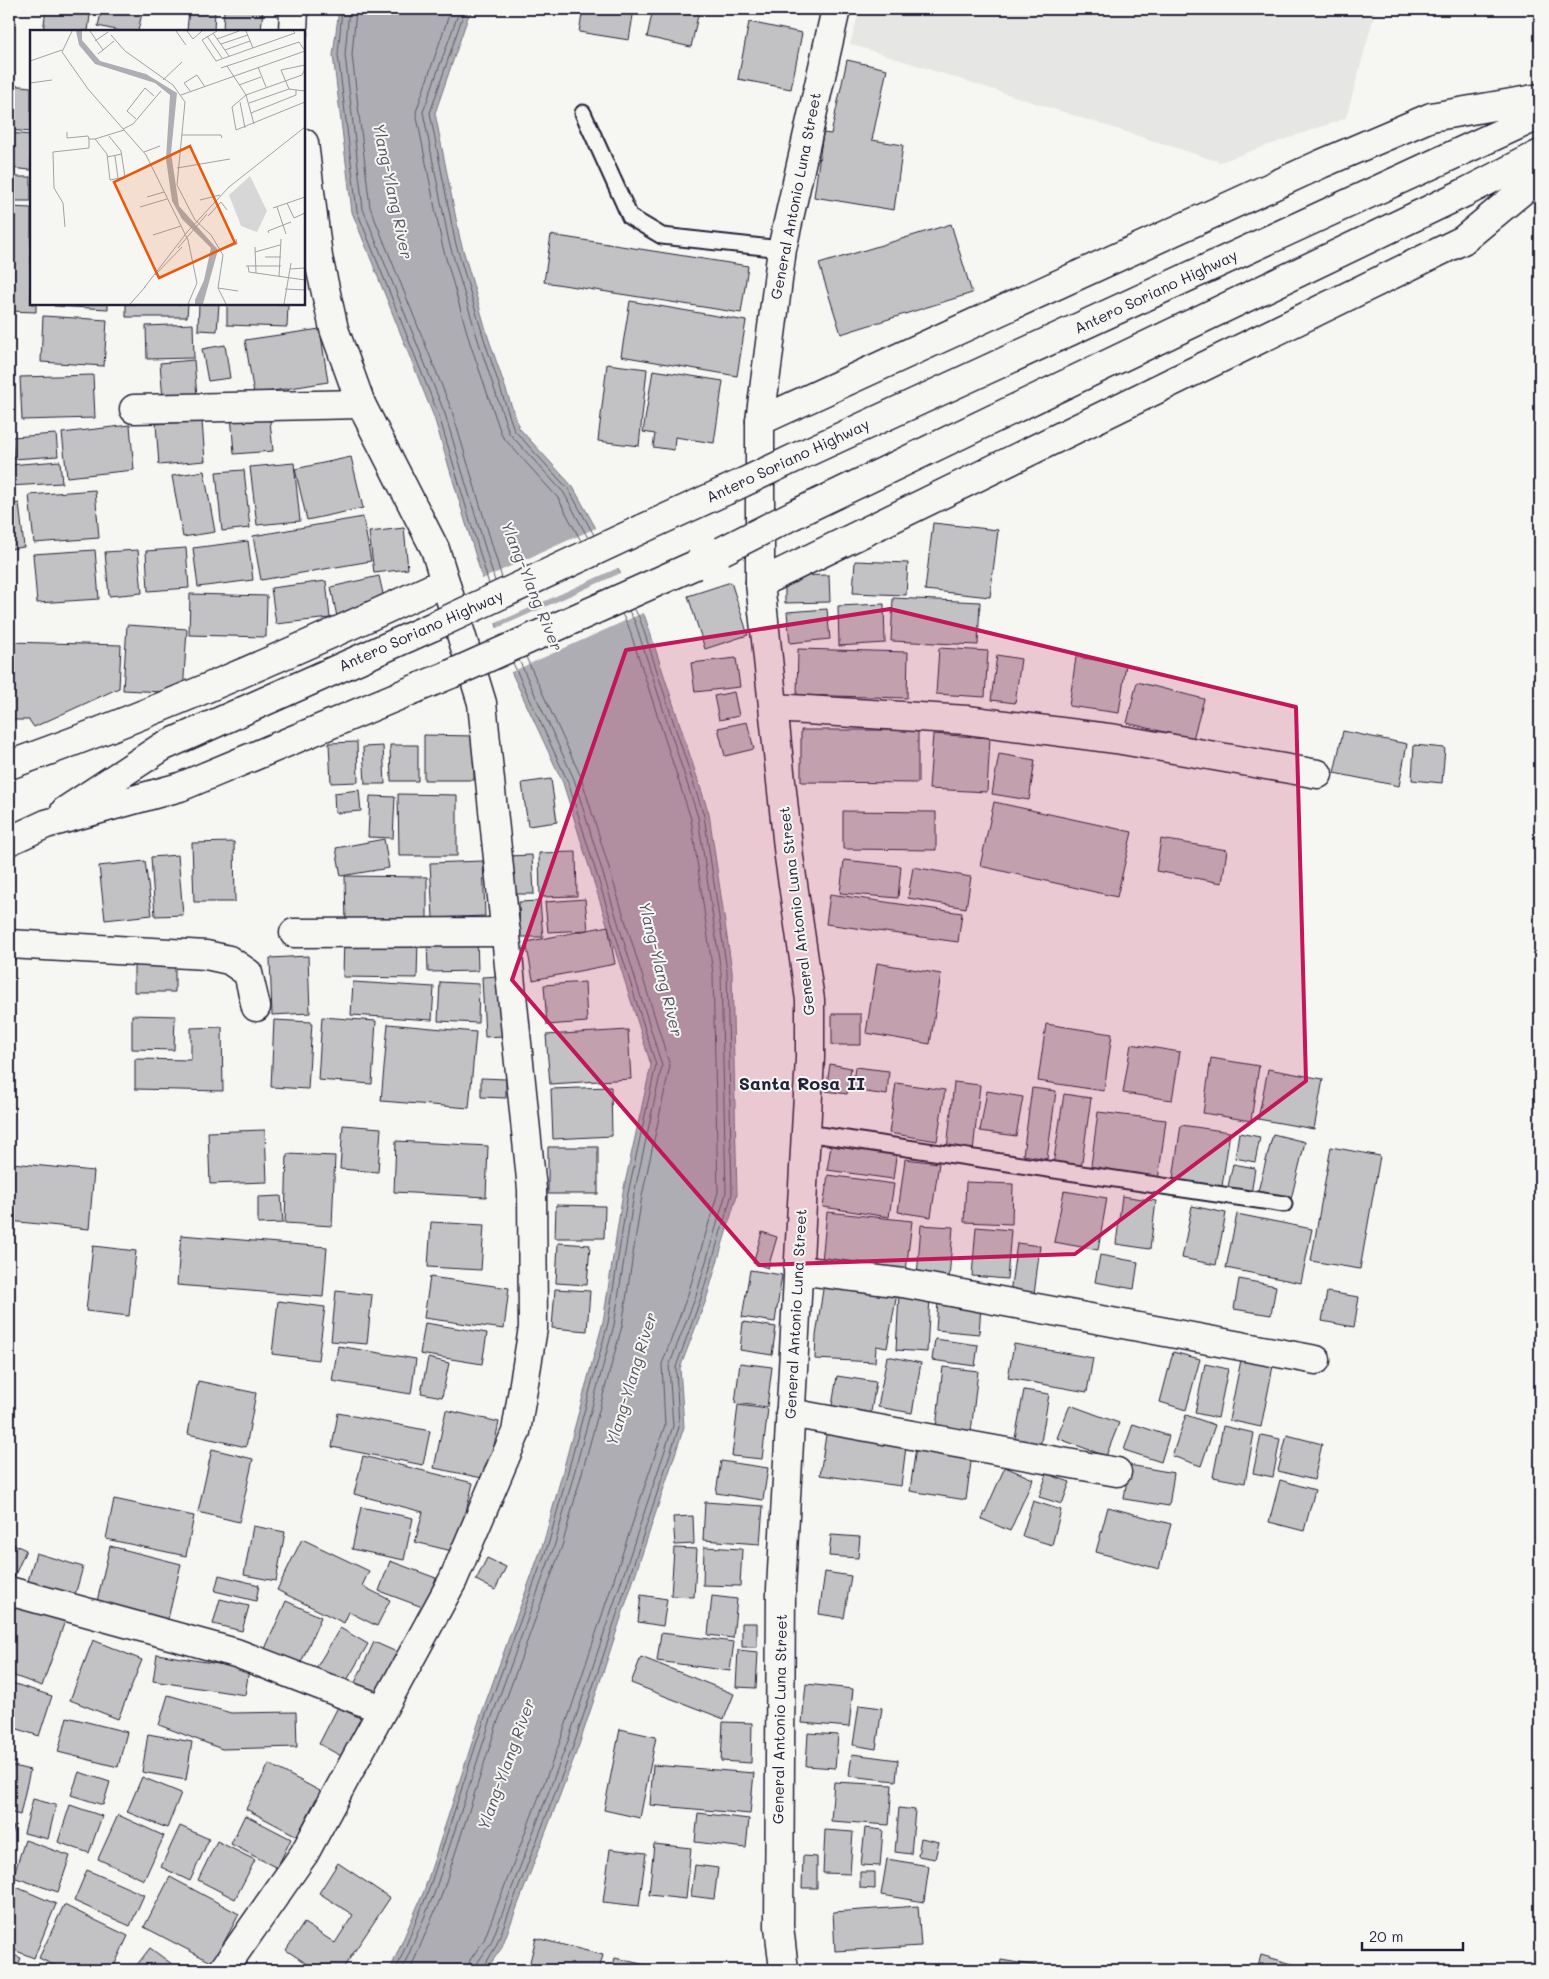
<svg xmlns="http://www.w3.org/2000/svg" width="1549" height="1979" font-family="Mali,sans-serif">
<rect width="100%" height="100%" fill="#f6f6f2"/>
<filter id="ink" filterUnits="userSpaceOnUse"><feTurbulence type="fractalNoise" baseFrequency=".02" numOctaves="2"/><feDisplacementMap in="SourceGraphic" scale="10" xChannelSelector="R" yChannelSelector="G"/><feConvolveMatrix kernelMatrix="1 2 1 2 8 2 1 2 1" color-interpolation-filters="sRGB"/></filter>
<g filter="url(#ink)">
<path fill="#e6e6e4" d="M860,9H1376L1346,118L1220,162L850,44Z"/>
<path fill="#adadb3" stroke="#757583" d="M339,9H474L468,17L435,113L460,239L488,337L519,428L573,487L645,617L709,814L732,971L737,1195L706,1300L680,1368L684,1427L579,1745L501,1949L486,1970H390L424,1891L480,1718L544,1541L603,1322L623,1192L651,1065L563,783L509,667L434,417L352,212L333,55Z"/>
<path fill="#f6f6f2" d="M598,527L620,567L494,624L480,580Z
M623,572L645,612L509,673L495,629Z"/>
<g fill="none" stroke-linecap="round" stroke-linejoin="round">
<path stroke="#5a5a6b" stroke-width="1" d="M342,9L338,55L357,211L439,416L489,584
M349,9L345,55L363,209L445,414L495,581
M356,9L352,55L370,207L452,411L502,578
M451,9L416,112L442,244L470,343L502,436L558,498L581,541
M460,9L423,112L449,242L478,340L509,433L564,493L588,538
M468,9L463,15L430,113L455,241L484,339L514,430L569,490L594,535
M396,1970L428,1892L484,1720L549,1542L608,1323L628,1193L656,1065L568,782L513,663
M402,1970L434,1894L490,1722L555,1544L614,1325L634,1194L662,1066L574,779L519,660
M410,1970L441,1897L497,1724L562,1546L622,1326L642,1196L670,1066L581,777L526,657
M468,1970L470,1960L484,1940L561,1739L665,1425L662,1364L688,1294L718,1192L713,973L691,819L628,625L622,614
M476,1970L478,1962L491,1943L568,1741L673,1426L669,1366L696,1296L726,1193L721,972L698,817L635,622L629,611
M482,1970L496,1946L574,1744L679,1427L676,1367L701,1298L732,1194L727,971L704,816L640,619L634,608"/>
</g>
<path fill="#c2c2c4" stroke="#22223b" d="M46,9L90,15L88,31H43Z
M102,9H143L138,31H120L98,26Z
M189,9H215L214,31H187Z
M224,9H263L261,31H223Z
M583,9H634L629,40L579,32Z
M653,9H687L699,11L691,47L647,37Z
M749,22L802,33L791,89L738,79Z
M847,60L887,69L872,140L903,145L894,210L814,197L823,133L831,134Z
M9,85L31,87V132L9,130Z
M10,133L31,135V170L9,168Z
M9,177H31V201H9Z
M9,207L31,208V304H36V312L9,311Z
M951,224L972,293L841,334L819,264Z
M551,235L748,266L741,313L544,282Z
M630,301L746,321L737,376L621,356Z
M54,304H108V309L54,306Z
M126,304H188L187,317H126Z
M199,304H219L217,331L198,330Z
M227,304H288L287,327L227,325Z
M43,316L107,320L104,366L41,362Z
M193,324L194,358L147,359L146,326Z
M320,329L328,382L254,394L245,340Z
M225,345L230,378L208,381L202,349Z
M194,360L197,397L163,400L160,363Z
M607,364L647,369L639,446L598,441Z
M653,370L723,381L714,443L675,437L674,450L653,447L655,434L643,432Z
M93,375L95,418L22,420L20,377Z
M9,377H12V420H9Z
M269,411L273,451L234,454L231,414Z
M202,421L205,461L159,465L156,424Z
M130,425L134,470L67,477L62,433Z
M56,434L58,456L14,459L12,437Z
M351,457L363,508L307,520L295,469Z
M60,461L62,483L9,486V465Z
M294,463L300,521L257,525L250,467Z
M244,470L250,528L222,531L216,472Z
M204,471L215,532L183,537L172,476Z
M95,490L99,538L34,543L29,495Z
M19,503L24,547L9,549V505Z
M363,517L371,561L261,580L253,536Z
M933,523L998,530L990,597L925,590Z
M404,528L408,569L374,573L369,532Z
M248,541L253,580L198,587L193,548Z
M186,548L189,588L148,591L146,551Z
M95,550L99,599L37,603L33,554Z
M138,550L142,593L109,596L105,552Z
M855,561L908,563L906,595L853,593Z
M829,575L830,602L785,603V576Z
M379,576L386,607L337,617L331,587Z
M326,581L330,618L276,624L271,588Z
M731,582L748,635L705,649L688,596Z
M190,594L267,596L266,637L189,635Z
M893,598L980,602L978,645L891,641Z
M884,604L885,643L839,646L838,606Z
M827,609L830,639L790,643L787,612Z
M127,625L187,629L183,693L123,690Z
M9,642L121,645L119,688L34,727L29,720H9Z
M939,648L988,651L985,697L936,694Z
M798,649L908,652L907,698L797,695Z
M997,655L1021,659L1015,703L991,700Z
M1076,657L1126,664L1119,713L1069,706Z
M736,658L740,687L695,692L691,663Z
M1137,682L1204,699L1193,739L1127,723Z
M734,692L739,716L719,720L714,696Z
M747,722L754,749L725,756L718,728Z
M801,730H918V783L801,782Z
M1343,731L1407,744L1399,786L1334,773Z
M933,734L990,738L987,792L929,789Z
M424,735L474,736V780H424Z
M357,742L358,782L331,783L329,743Z
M390,745H418V781H391Z
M1414,745L1445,748L1442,783L1412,780Z
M383,746L385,784H365L363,747Z
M999,754L1035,760L1029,800L992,794Z
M551,779L557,822L528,826L522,783Z
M359,790L361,811L335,813L334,793Z
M398,794L457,795V856H399Z
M370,796L395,797L393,838L368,837Z
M994,802L1132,832L1117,897L980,866Z
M843,811L936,812V850L843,849Z
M384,839L389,868L341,876L336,848Z
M1161,839L1227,850L1222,883L1156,871Z
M234,842L235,902H194L192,843Z
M576,852L577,896L540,897L539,853Z
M178,855L183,915L155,916L151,857Z
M532,855L534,894H510L508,856Z
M844,860L901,866L898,898L840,893Z
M145,861L152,915L105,920L99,866Z
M483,861L485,916L433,918L430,863Z
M913,867L971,877L966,908L908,898Z
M345,876L427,877V925L346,926Z
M830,894L962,913L958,942L826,924Z
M585,899L588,930L548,932L545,902Z
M540,901L543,937H520L519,902Z
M608,926L615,964L533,980L526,942Z
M344,936L418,937L417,978L343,977Z
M477,937L478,971L428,972L427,938Z
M134,954H175V992H134Z
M308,956L310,1013L272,1015L270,958Z
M877,963L941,974L930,1044L866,1033Z
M501,976L504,1036L485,1037L482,977Z
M353,982L434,987L432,1020L351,1015Z
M440,982L479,984L478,1023L438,1021Z
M585,982L587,1022L547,1025L544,985Z
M832,1014H861V1045H832Z
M132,1015L175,1016L174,1050L132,1049Z
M322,1017L376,1021L372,1084L318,1080Z
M274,1020L312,1022L308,1089L271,1087Z
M388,1024L476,1032L469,1108L381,1101Z
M1046,1024L1112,1034L1104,1091L1038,1081Z
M222,1027L223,1091L135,1089V1059L191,1060V1028Z
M628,1030L631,1079L550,1084L546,1035Z
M1131,1044L1180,1052L1172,1100L1123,1093Z
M1211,1058L1259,1066L1251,1121L1203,1113Z
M830,1064L851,1068L847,1094L826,1091Z
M855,1067L889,1071L887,1095L852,1090Z
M1268,1069L1323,1079L1314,1129L1258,1119Z
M481,1078L506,1079V1098L481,1097Z
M954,1082L980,1085L973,1152L947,1149Z
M896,1083L945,1090L937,1141L889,1133Z
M611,1087L612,1136L553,1139L551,1089Z
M1032,1088L1056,1091L1047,1159L1023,1155Z
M987,1091L1023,1097L1016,1136L980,1131Z
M1064,1094L1091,1098L1081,1169L1053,1165Z
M1098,1112L1166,1120L1158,1181L1090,1173Z
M343,1125L381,1128L378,1172L340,1169Z
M1181,1125L1230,1132L1221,1193L1172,1185Z
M265,1130L267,1182L210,1184L208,1132Z
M1239,1133L1260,1137L1255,1162L1235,1158Z
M1273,1134L1305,1142L1290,1203L1257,1195Z
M832,1140L897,1150L893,1179L827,1170Z
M396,1141L488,1146L486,1197L394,1192Z
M548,1147H598V1194H548Z
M1331,1147L1380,1156L1360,1269L1311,1261Z
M287,1154L335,1156L332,1226L285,1223Z
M905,1159L939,1163L931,1217L898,1212Z
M12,1163L94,1171L89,1229L9,1221Z
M1233,1164L1255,1168L1251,1195L1227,1191Z
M828,1175L894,1184L889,1217L823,1207Z
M966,1182L1013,1184L1012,1224L964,1222Z
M1064,1191L1107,1198L1098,1250L1054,1242Z
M281,1196L283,1223L258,1224V1197Z
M1122,1196L1156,1201L1150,1249L1116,1244Z
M556,1205L605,1206L604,1238H555Z
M1192,1206L1226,1213L1216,1265L1182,1258Z
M827,1212L912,1221L905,1279L821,1270Z
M1237,1214L1312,1229L1301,1283L1226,1268Z
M431,1222L484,1225L481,1270L428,1267Z
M921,1225L953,1227L949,1280L917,1277Z
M976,1227L1011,1230L1007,1279L972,1276Z
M762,1232L777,1237L768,1268L753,1263Z
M181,1235L327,1247L323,1297L177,1285Z
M558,1243L590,1245L587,1285L556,1283Z
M1017,1243L1040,1246L1033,1303L1009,1300Z
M93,1246L136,1251L129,1316L86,1311Z
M1100,1255L1138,1262L1134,1289L1095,1282Z
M750,1270L782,1275L775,1322L742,1317Z
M825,1276L898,1288L887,1348L876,1346L875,1362L815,1359L816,1336Z
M430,1277L509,1288L504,1329L424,1318Z
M1239,1279L1276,1286L1271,1315L1234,1309Z
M555,1289L590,1291L587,1331L552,1328Z
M336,1291L372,1295L367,1344L331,1341Z
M1327,1292L1359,1297L1354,1327L1322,1321Z
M899,1294L930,1296L927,1352L896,1350Z
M278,1301L325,1307L318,1360L272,1354Z
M938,1301L981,1305L979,1334L936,1330Z
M743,1322L776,1327L772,1355L740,1350Z
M425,1323L487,1333L482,1364L420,1354Z
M935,1339L978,1345L975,1366L932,1360Z
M1014,1344L1093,1358L1087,1392L1008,1378Z
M338,1346L416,1359L411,1394L332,1381Z
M1173,1352L1200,1359L1186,1410L1160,1402Z
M887,1356L921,1363L912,1413L878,1407Z
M428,1358L449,1363L442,1397L421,1393Z
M1241,1360L1273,1366L1261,1427L1229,1420Z
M740,1363L772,1367L767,1407L735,1403Z
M1205,1364L1228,1369L1218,1418L1195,1413Z
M943,1367L978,1371L971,1432L936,1428Z
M837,1376L876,1382L870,1418L831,1412Z
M198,1381L256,1393L246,1447L188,1434Z
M1024,1390L1049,1394L1039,1454L1013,1449Z
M738,1405L768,1409L762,1459L732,1456Z
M1070,1405L1119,1423L1106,1456L1057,1438Z
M446,1410L499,1422L487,1479L434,1468Z
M338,1413L430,1431L423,1465L332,1447Z
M1186,1415L1215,1425L1201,1466L1172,1456Z
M1133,1424L1169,1436L1161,1462L1124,1450Z
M1223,1426L1254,1433L1245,1483L1213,1477Z
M827,1428L907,1439L901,1486L820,1475Z
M1261,1435L1280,1439L1273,1477L1253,1473Z
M1287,1435L1322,1444L1314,1480L1278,1471Z
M917,1439L973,1447L966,1500L910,1491Z
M212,1449L253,1459L239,1522L198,1512Z
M363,1456L473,1483L456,1552L415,1542L423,1512L354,1494Z
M721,1461L768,1468L763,1500L716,1493Z
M1129,1465L1174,1473L1169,1506L1124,1499Z
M1005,1467L1033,1479L1010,1531L982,1519Z
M1047,1474L1070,1482L1062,1504L1039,1497Z
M1280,1480L1315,1490L1304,1531L1269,1522Z
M114,1499L194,1516L186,1556L106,1539Z
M1033,1501L1061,1510L1052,1545L1022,1536Z
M705,1502L763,1506L760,1544L703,1540Z
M361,1507L413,1518L404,1560L352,1549Z
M1108,1507L1171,1524L1159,1569L1096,1552Z
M693,1516L694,1544L675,1545L673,1517Z
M253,1526L285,1532L276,1581L244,1575Z
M831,1535L860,1537L858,1558L829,1556Z
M302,1539L369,1571L362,1586L390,1600L377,1626L349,1612L344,1623L277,1590Z
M9,1542L26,1550L11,1584L9,1583Z
M110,1546L181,1564L166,1627L95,1610Z
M704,1547L742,1549L740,1586L703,1585Z
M674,1548L697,1549L694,1597L671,1596Z
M36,1553L83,1567L73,1602L26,1588Z
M487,1558L506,1567L495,1590L476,1580Z
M390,1561L436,1578L425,1608L379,1591Z
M825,1572L851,1576L844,1618L819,1614Z
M219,1575L259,1585L256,1601L215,1591Z
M641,1595L667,1599L663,1626L638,1622Z
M712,1596L737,1599L733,1638L708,1635Z
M9,1598L66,1618L42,1686L9,1674Z
M220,1599L249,1606L242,1631L213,1624Z
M286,1601L321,1617L296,1674L261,1658Z
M742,1623H757V1647H742Z
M340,1628L368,1644L343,1687L315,1670Z
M661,1633L734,1642L730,1671L657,1661Z
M93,1640L142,1660L118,1719L70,1700Z
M374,1642L399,1653L378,1698L353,1687Z
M738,1650L758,1652L756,1688L736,1687Z
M157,1654L249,1669L245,1695L153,1681Z
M641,1657L734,1694L724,1719L631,1683Z
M9,1682L52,1696L39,1736L9,1726Z
M806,1684L853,1689L849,1727L802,1723Z
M168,1695L231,1713L296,1712L297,1747L222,1749L159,1725Z
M859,1705L882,1708L876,1749L853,1745Z
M338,1707L364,1720L345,1758L319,1744Z
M67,1717L127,1732L118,1767L58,1752Z
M723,1722L752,1723L751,1763L721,1761Z
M620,1729L656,1737L640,1818L604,1810Z
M808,1733L838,1735L835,1768L806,1766Z
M148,1734L192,1742L186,1780L142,1772Z
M852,1754L898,1760L896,1781L849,1776Z
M269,1764L320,1791L297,1836L246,1809Z
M9,1765L30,1770L20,1815L9,1812Z
M653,1765L754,1773L750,1814L650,1805Z
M79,1772L110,1782L103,1805L71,1795Z
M142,1777L181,1793L167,1828L127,1812Z
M834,1782L892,1785L889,1825L831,1821Z
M33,1799L56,1805L48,1839L24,1833Z
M70,1805L102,1816L89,1853L58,1842Z
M899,1808L915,1810L911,1854L895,1852Z
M698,1813L749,1819L746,1848L695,1842Z
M118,1815L164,1836L144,1880L98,1859Z
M245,1815L291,1839L277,1868L231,1844Z
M9,1825L14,1827L9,1842Z
M180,1826L209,1839L190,1881L161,1867Z
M865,1828L883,1830L880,1866L861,1865Z
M825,1830L853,1832L850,1874L823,1873Z
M921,1838L939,1842L935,1859L918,1856Z
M25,1840L70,1856L58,1892L13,1877Z
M217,1841L255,1860L235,1899L198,1880Z
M654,1844L691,1848L686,1899L649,1895Z
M610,1849L646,1853L639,1906L603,1902Z
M803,1856L817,1857V1888H802Z
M887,1859L929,1866L924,1902L881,1895Z
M338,1863L390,1898L342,1970H316L286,1950L304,1923L335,1943L353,1915L319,1893Z
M695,1865L718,1868L714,1899L691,1896Z
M87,1870L144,1895L130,1926L74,1901Z
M860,1872H875V1889L860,1888Z
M170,1877L239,1914L213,1963L144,1927Z
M9,1884L56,1904L34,1958L9,1948Z
M64,1905L128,1936L112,1970H64L39,1958Z
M918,1906L921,1946L835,1951L833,1912Z
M536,1938L603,1955L599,1970H528Z
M150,1948L180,1970H133Z
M9,1953L21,1958L16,1970H9Z
M1261,1955L1306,1968L1305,1970H1257Z
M615,1958L654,1967L653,1970H612Z
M1001,1960L1054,1969V1970H999Z"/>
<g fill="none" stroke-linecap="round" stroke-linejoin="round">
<defs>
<path id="service" d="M583,113L630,217L662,236L782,249
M806,1133L1284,1204"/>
<path id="minor" d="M134,409L361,404
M774,708L967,720L1116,739L1318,774
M9,765C157,713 302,648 445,582
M294,933L506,932
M9,944L206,955L229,960L248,973L256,1007
M798,1270L903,1283L1316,1360
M790,1413L1117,1472
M9,1591L236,1653L382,1709"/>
<path id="tertiary" d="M293,31L294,9
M223,1970L304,1854L453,1580L516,1432L533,1328L532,1189L482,703L435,549L361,404L334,329L318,257L304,143"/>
<path id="secondary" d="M784,1970L779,1926L781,1589L810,1058V1000L789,857L760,583V421L782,249L836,9"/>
<path id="primary" d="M760,421L1321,164L1431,117L1540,98
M797,457L1540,115
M795,514L1464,193L1540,154
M642,529L725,491
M760,583L1463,240L1540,176
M65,811L162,747L434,626
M9,841L46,824L180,787L451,674"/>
</defs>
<use href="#service" stroke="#22223b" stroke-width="19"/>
<use href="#minor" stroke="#22223b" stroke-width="31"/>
<use href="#tertiary" stroke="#22223b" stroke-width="31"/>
<use href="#secondary" stroke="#22223b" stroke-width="31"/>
<use href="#primary" stroke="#22223b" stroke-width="31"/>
<use href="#service" stroke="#f6f6f2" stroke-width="15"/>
<use href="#minor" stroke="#f6f6f2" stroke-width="28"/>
<use href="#tertiary" stroke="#f6f6f2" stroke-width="28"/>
<use href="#secondary" stroke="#f6f6f2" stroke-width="28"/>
<use href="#primary" stroke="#f6f6f2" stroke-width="28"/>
<defs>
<path id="primary-bridge" d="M725,491L797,457
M722,551L795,514
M434,626L642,529
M451,674L695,565"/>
</defs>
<use href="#primary-bridge" stroke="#22223b" stroke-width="31" stroke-linecap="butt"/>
<use href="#primary-bridge" stroke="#f6f6f2" stroke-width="28"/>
</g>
</g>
<path fill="#c2185b" fill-opacity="0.2" stroke="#c2185b" stroke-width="4" stroke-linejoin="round" d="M890,609L1296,707L1306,1081L1075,1254L759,1265L512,980L626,650Z"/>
<g text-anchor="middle" stroke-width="4" stroke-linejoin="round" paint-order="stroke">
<g font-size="15" fill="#22223b" stroke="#f6f6f2">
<text transform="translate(796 196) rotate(-79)" y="5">General Antonio Luna Street</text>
<text transform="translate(1156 292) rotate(-25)" y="5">Antero Soriano Highway</text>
<text transform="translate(788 461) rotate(-25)" y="5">Antero Soriano Highway</text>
<text transform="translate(421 631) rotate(-24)" y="5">Antero Soriano Highway</text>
<text transform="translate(797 911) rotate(-97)" y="5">General Antonio Luna Street</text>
<text transform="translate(796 1314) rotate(-87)" y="5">General Antonio Luna Street</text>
<text transform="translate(780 1719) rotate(-89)" y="5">General Antonio Luna Street</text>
</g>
<g font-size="16" font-style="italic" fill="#535365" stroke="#f6f6f2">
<text transform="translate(393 191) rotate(78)" y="6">Ylang-Ylang River</text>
<text transform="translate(532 586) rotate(68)" y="6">Ylang-Ylang River</text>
<text transform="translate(661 969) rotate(76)" y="6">Ylang-Ylang River</text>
<text transform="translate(631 1379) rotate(-73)" y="6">Ylang-Ylang River</text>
<text transform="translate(506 1764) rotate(-70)" y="6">Ylang-Ylang River</text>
</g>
<g font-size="18" font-weight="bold" fill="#22223b" stroke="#f6f6f2">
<text x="802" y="1090">Santa Rosa II</text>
</g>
</g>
<g transform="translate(30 30)">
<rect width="275" height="275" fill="#f6f6f2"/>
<path d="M220,146L237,181L227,202L211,196L199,165Z" fill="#d7d7d7"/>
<path d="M46,1H52V10L70,31L116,44L147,63L141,123L149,176L188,220L173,274H165V270L174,250L181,218L152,189L142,171L136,129L140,65L125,53L65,34L49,15Z" fill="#adadb3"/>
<path fill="none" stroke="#a1a1a9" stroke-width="1" d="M42,1L32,22L58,59L116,125L158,210L167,253L158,274M60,1L73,20M146,1L156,15M157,1L163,9L172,1M187,1L172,10L186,31L265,3L263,1M216,1L223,18M183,3L199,26M81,5L95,21L143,55L155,72L147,155L165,190L181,205L193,225L188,258L196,274M177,6L192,28M187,9L209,1M65,11L78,2M191,14L218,5M195,20L220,11M68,24L84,11M0,31L32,20M197,36L216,65L224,94M228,37L236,57M191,38L269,12L275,21M275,39L272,45L216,65L202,77L206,100L275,72M133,50L152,32M0,53L22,50M209,55L231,47M259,59L251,40L275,35M161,62L154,53L167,45L175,57M151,65L275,21M210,72L215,98M219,73L259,59L275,61M221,83L266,65V60M106,89L97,81L115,58L124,66M93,99L103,94L131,61M37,102V108L58,106L59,109H65L94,100M152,105H191L192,108M65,109L77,124L80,150L95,147L91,121L79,106M114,122L130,116M85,126L88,148M77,127L92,124M147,138L200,129M117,167L134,162M170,170L190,165M257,173L264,188L275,183M110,177L137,169M247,177L256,204M243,178L275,167M178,186L191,172L197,180M35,197L33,173L24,158L23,122L59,118V109M239,203L238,201L261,192M123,205L151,196M225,217L226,243M148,218L177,184M191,220L207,214L206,209M225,222L250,215M235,227H251M216,236H251M218,236L219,242L275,250M260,239L275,238M125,245L152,217M249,247L251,209M114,258L158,201L199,157L275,97M188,258L208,261M255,259L275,260M100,274L116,256M254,274L261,233"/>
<path fill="#e8590c" fill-opacity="0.15" stroke="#e8590c" stroke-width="2.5" d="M160,116L205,213L129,248L84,152Z"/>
<rect width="275" height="275" fill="none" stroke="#22223b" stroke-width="2.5"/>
</g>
<rect width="1549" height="1979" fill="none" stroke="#f6f6f2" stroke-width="30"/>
<rect x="15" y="15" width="1519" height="1949" fill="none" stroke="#22223b" stroke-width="2" filter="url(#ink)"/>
<path d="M1362 1942v8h101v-8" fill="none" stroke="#22223b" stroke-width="2.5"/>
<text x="1369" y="1942" font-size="15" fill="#22223b" stroke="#f6f6f2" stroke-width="4" paint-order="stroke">20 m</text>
</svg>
